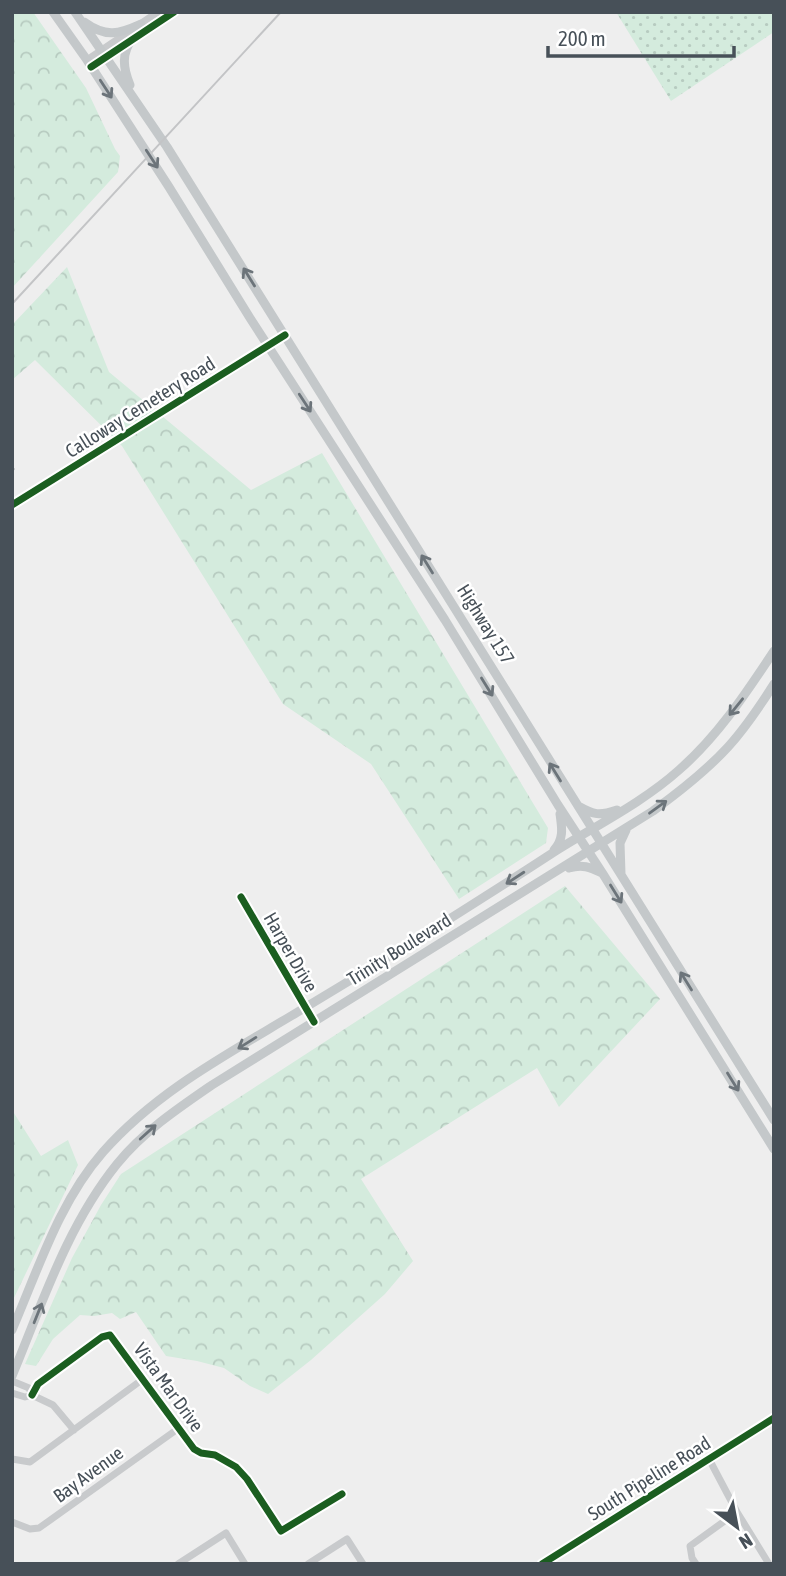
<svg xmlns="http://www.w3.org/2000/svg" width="786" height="1576" font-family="'Asap Condensed',sans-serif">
<defs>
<pattern id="grass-dots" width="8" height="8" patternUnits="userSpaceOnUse" patternTransform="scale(1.75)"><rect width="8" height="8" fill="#d4ebdd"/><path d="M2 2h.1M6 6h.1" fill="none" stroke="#b7cbc0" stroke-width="1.8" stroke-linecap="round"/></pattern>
<pattern id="forest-crowns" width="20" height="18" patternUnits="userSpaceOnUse" patternTransform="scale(1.75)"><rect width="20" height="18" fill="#d4ebdd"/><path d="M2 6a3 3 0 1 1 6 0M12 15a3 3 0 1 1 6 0" fill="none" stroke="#b7cbc0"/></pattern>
</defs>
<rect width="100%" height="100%" fill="#eee"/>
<path fill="url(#grass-dots)" d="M616,12H774V32L671,101Z"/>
<path fill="url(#forest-crowns)" d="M12,12H33L86,88L115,149L120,156L118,172L12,288Z
M67,267L109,372L251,490L322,453L548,828L546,843L459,899L371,764L283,704L122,446L35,360L12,380V325Z
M565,886L660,999L559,1107L537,1068L361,1179L413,1261L385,1294L311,1360L268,1394L250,1386L224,1368L197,1361L166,1356L136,1312L120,1319L112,1313L94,1316L80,1315L53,1339L36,1366L25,1364L72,1258L101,1205L121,1174Z
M12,1110L41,1156L68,1140L78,1165L12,1302Z"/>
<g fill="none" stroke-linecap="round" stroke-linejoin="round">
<path stroke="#c8cacc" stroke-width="7" d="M87,60L158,12
M91,67L174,12
M12,505L285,335
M241,897L314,1022
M12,1381L29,1388L32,1395L53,1405L74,1430
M12,1393L25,1397L32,1395
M32,1395L38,1384L102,1337L110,1335L194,1449L201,1453L215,1455L236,1467L247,1479L281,1531L342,1494
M12,1459L30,1462L143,1379
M709,1459L737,1512L769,1564
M12,1522L30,1529L39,1528L179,1428
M178,1564L226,1533L245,1564
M308,1564L347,1539L363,1564
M542,1564L774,1418
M696,1564L692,1558L690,1546L737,1512"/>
<path stroke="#c4c8ca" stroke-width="9" d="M53,12L87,60L169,187L250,318L445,620L558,805L603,874L774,1149
M75,12L167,147L774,1120
M84,22C106,38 119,34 141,24
M130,85C123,68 121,53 133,38
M578,806C594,815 599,816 617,810
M554,850C564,839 562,828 560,814
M569,868C582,864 590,867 602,873
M621,874L620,843L626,830
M12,1330C38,1270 59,1202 103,1152C155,1093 224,1056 291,1016C378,964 465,910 551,854C593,827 641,804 679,770C718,736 746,693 774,651
M12,1376C42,1304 67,1226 117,1164C143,1132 177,1109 212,1085L653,811C679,792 706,771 728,747C746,727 760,706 774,684"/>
<path stroke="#c3c4c6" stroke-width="2" d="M12,304L281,12
M12,470L14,469"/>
<defs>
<path id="cycleway" d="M91,67L174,12
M12,505L285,335
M241,897L314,1022
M32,1395L38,1384L102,1337L110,1335L194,1449L201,1453L215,1455L236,1467L247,1479L281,1531L342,1494
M542,1564L774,1418"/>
</defs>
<use href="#cycleway" stroke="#fff" stroke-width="11"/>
<use href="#cycleway" stroke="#1b5e20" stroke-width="7"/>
</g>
<defs><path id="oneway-shaft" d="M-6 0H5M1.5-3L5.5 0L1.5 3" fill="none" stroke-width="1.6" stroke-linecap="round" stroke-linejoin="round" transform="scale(1.75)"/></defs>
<g stroke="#6c747a">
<use href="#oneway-shaft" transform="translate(106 89) rotate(57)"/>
<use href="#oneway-shaft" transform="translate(152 159) rotate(57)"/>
<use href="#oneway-shaft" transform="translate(249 277) rotate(-122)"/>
<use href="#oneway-shaft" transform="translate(305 403) rotate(57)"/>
<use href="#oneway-shaft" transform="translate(427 564) rotate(-122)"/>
<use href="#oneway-shaft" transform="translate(487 687) rotate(58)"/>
<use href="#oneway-shaft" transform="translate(736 707) rotate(129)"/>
<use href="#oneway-shaft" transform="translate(555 772) rotate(-122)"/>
<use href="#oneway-shaft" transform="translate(658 807) rotate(-36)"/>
<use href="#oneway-shaft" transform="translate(515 878) rotate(147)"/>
<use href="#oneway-shaft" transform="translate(616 894) rotate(58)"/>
<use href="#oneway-shaft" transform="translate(686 981) rotate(-122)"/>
<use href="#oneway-shaft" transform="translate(247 1043) rotate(148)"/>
<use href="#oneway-shaft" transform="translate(733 1082) rotate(58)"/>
<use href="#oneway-shaft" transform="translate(148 1132) rotate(-42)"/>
<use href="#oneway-shaft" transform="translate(38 1313) rotate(-68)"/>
</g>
<g text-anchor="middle" stroke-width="5" stroke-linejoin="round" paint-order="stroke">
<g font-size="19" fill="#475058" stroke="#fff">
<text transform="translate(140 407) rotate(-32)" y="7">Calloway Cemetery Road</text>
<text transform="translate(486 624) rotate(58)" y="7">Highway 157</text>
<text transform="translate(399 949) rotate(-32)" y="7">Trinity Boulevard</text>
<text transform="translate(291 952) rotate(60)" y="7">Harper Drive</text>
<text transform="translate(169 1387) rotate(54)" y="7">Vista Mar Drive</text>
<text transform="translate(88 1474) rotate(-36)" y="7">Bay Avenue</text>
<text transform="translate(649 1478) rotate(-32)" y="7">South Pipeline Road</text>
</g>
</g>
<rect width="786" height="1576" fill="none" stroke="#475058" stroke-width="28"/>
<g transform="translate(737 1527) rotate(148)" stroke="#ffffff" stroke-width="5" paint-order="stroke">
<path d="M0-5L12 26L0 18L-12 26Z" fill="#475058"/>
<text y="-10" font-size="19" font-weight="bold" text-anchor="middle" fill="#475058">N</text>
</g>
<path d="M548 46v10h186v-10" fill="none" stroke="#475058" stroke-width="3.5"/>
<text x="558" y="46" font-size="21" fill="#475058" stroke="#ffffff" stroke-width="5" paint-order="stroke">200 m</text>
</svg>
